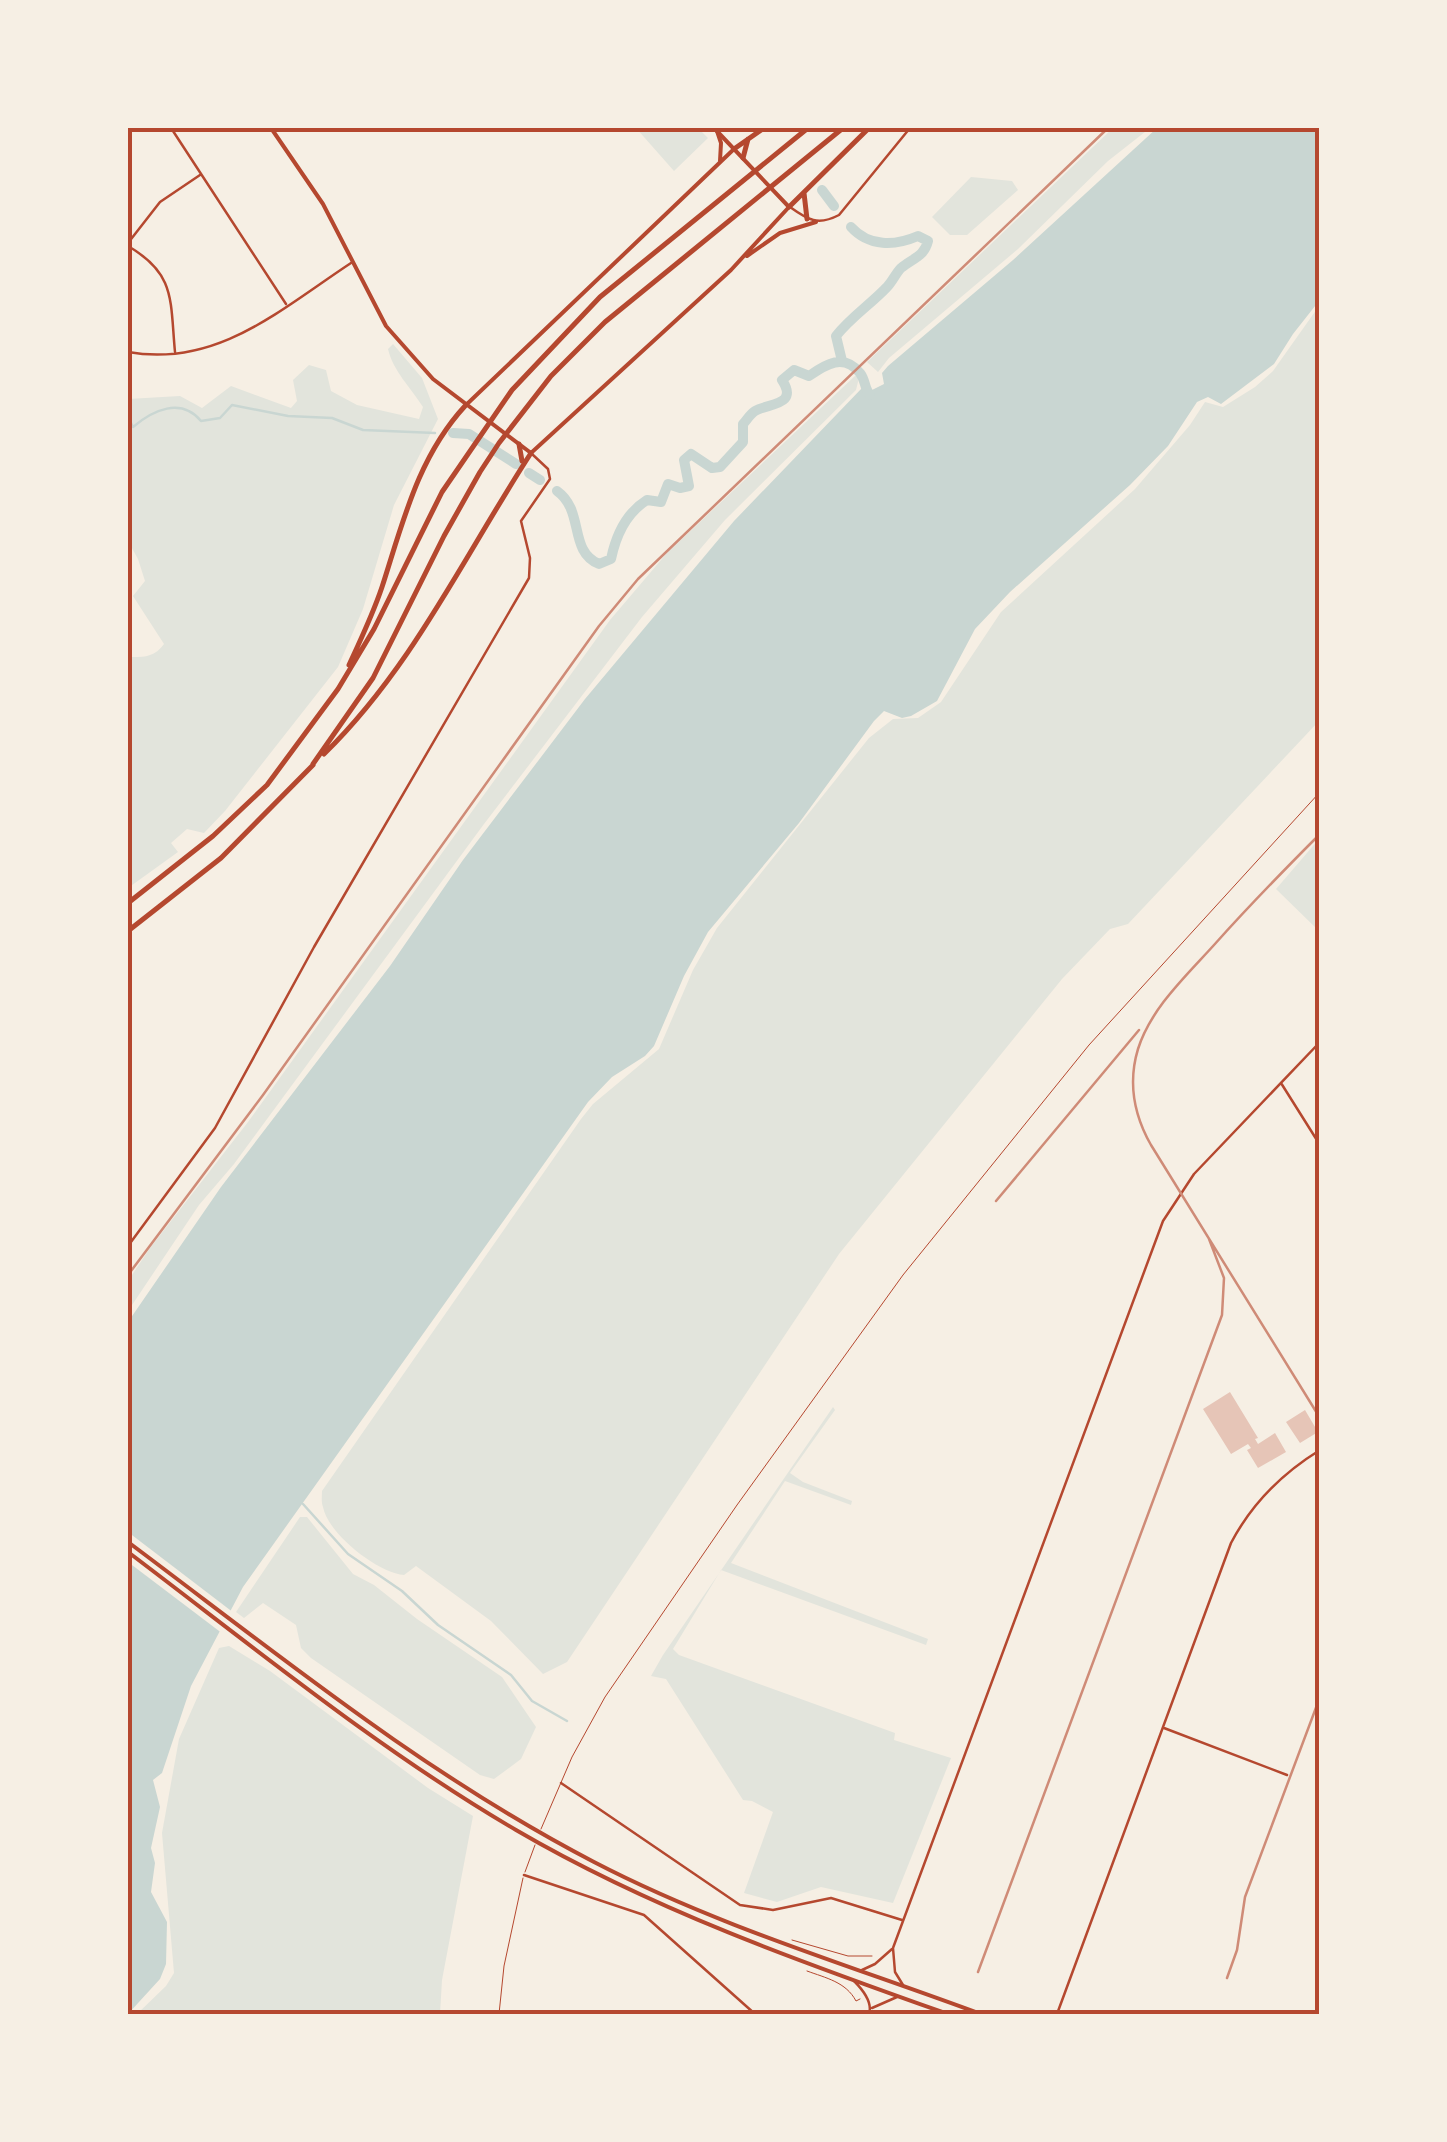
<svg xmlns="http://www.w3.org/2000/svg" width="1447" height="2142" font-family="Overpass,sans-serif">
<rect width="100%" height="100%" fill="#f6efe4"/>
<path fill="#e2e4dc" d="M636,128H698L708,138L674,171Z
M1113,128H1150L1108,161L1018,249L889,358L878,372L867,362Z
M971,177L1012,181L1018,190L967,235H950L932,217Z
M1319,306V721L1128,924L1110,929L1062,979L839,1254L567,1662L543,1674L491,1621L416,1566L404,1575C378,1573 328,1534 323,1507C321,1502 322,1496 322,1491L581,1119L593,1104L659,1049L693,970L717,928L869,738L893,719L918,718L941,702L1001,612L1135,489L1190,425L1205,402L1223,407L1255,387L1273,371Z
M393,344L422,378L438,419L394,505L363,609L338,667L225,811L204,833L187,829L171,843L178,852L128,888V657C143,657 154,658 164,644L133,596L145,581L138,559L128,541V399L180,396L202,408L231,386L291,408L297,401L293,380L309,365L326,370L331,391L357,405L419,419L423,407C411,388 393,371 388,349Z
M856,375L859,378L856,390L725,520L642,617L484,824L234,1164L199,1205L128,1311V1281L150,1248L248,1122L610,620L667,553Z
M1319,839V931L1276,889Z
M833,1407L835,1410L790,1473L803,1482L852,1501L851,1505L785,1481L731,1563L928,1639L926,1645L721,1570L673,1649L679,1655L895,1733L894,1740L951,1758L893,1903L821,1887L777,1902L744,1893L773,1812L752,1801L743,1800L666,1679L651,1676L663,1655Z
M300,1517H307L353,1574L374,1585L417,1619L502,1677L536,1727L521,1759L494,1779L480,1775L311,1658L301,1648L296,1625L263,1603L244,1618L236,1612Z
M229,1646L270,1671L428,1788L473,1816L442,1980L440,2014H137L166,1986L174,1973L162,1833L179,1739L219,1648Z"/>
<path fill="#c9d6d2" d="M1157,128H1319V301L1293,334L1274,364L1221,404L1208,397L1197,402L1168,446L1130,485L1010,592L975,629L937,701L911,716L902,718L884,711L874,721L799,823L708,932L684,976L654,1046L645,1056L612,1077L588,1102L243,1587L191,1686L162,1773L153,1780L160,1807L151,1848L155,1863L151,1892L167,1922L166,1964L160,1979L128,2014V1322L221,1187L390,966L463,860L585,699L734,521L862,388L872,390L884,384L882,373L888,366L1013,260Z"/>
<path fill="#f6efe4" d="M128,1532L234,1613L223,1634L128,1562Z"/>
<g fill="none" stroke-linecap="round" stroke-linejoin="round">
<path stroke="#c9d6d2" stroke-width="2.5" d="M128,417L133,427C153,410 181,397 201,421L220,418L232,405L288,416L332,418L363,430L435,433
M303,1504L348,1554L402,1591L438,1625L511,1675L532,1701L567,1721"/>
<path stroke="#c9d6d2" stroke-width="10" d="M822,190L834,206
M842,361L836,336C851,317 871,304 887,287C892,282 896,273 901,268C913,258 924,257 928,241L918,236C895,246 869,247 851,227
M453,433L469,434L516,464
M529,473L540,480
M557,491C585,511 568,551 599,564L611,559C616,535 626,513 647,500L661,502L668,484L680,488L689,486L684,460L691,454L712,468L720,467L743,442V424C747,420 750,414 755,411C768,403 799,406 782,380L794,370L809,376C826,364 844,353 860,373C866,381 864,388 870,395"/>
</g>
<path fill="#e6c5b7" d="M1230,1392L1258,1438L1255,1439L1258,1444L1275,1433L1286,1452L1258,1468L1247,1450L1251,1448L1248,1444L1231,1454L1203,1409Z
M1305,1410L1318,1432L1300,1443L1286,1422Z"/>
<g fill="none" stroke-linecap="round" stroke-linejoin="round">
<path stroke="#b5482f" stroke-width="1" d="M792,1940L848,1956H872
M807,1971C826,1978 846,1982 856,2001L860,1999"/>
<path stroke="#b5482f" stroke-width="1" d="M541,1829L572,1757L605,1697L737,1505L903,1275L1089,1045L1320,792
M525,1872L535,1845
M499,2014L504,1966L523,1878"/>
<path stroke="#b5482f" stroke-width="2.5" d="M173,131L286,304
M790,207C808,220 818,226 839,215L910,128
M128,243L160,202L200,175
M128,246C176,274 170,300 175,352
M128,352C217,368 281,309 351,263
M1281,1083L1320,1145
M128,1246L215,1128L314,947L529,578L530,558L521,521L550,479L548,469L532,454
M1164,1728L1287,1775
M561,1783L740,1905L773,1910L831,1898L902,1920
M524,1875L644,1915L755,2014
M862,1970L875,1964L892,1949
M854,1981C863,1990 873,2002 869,2014
M903,1985L895,1972L893,1948L1163,1221L1194,1174L1320,1042
M872,2008L897,1997
M1057,2014L1231,1543C1252,1503 1281,1474 1320,1450"/>
<path stroke="#b5482f" stroke-width="4" d="M714,128L789,207"/>
<path stroke="#b5482f" stroke-width="4" d="M271,128L323,204L386,326L433,379L531,453L731,270L789,207
M717,131L721,143L720,161
M747,256L780,233L816,222
M466,405L734,149"/>
<path stroke="#b5482f" stroke-width="4" d="M128,1542C279,1655 426,1775 594,1862C717,1926 852,1966 981,2014
M128,1552C255,1648 379,1750 516,1830C651,1909 801,1962 948,2014"/>
<path stroke="#b5482f" stroke-width="5" d="M734,149L764,128
M743,158L748,139
M804,193L807,219
M789,207L869,128
M519,444L522,461
M349,665C361,639 373,614 382,587C403,522 418,457 465,406
M324,754C413,667 464,556 531,453
M313,764L373,678L444,536L480,472L499,443L551,376L605,322L843,128
M128,903L213,836L267,785L338,689L374,629L442,492L512,390L600,297L808,128
M128,931L221,858L313,765"/>
<path stroke="#cf8b77" stroke-width="2.5" d="M1320,834C1284,870 1248,907 1214,945C1186,976 1151,1008 1138,1049C1128,1082 1134,1115 1151,1145L1320,1418
M996,1201L1139,1030
M128,1275L263,1095L599,626L638,579L1108,128
M978,1972L1222,1315L1224,1278L1209,1239
M1227,1978L1237,1950L1245,1897L1320,1697"/>
</g>
<rect width="1447" height="2142" fill="none" stroke="#f6efe4" stroke-width="260"/>
<rect x="130" y="130" width="1187" height="1882" fill="none" stroke="#b5482f" stroke-width="4"/>
</svg>
